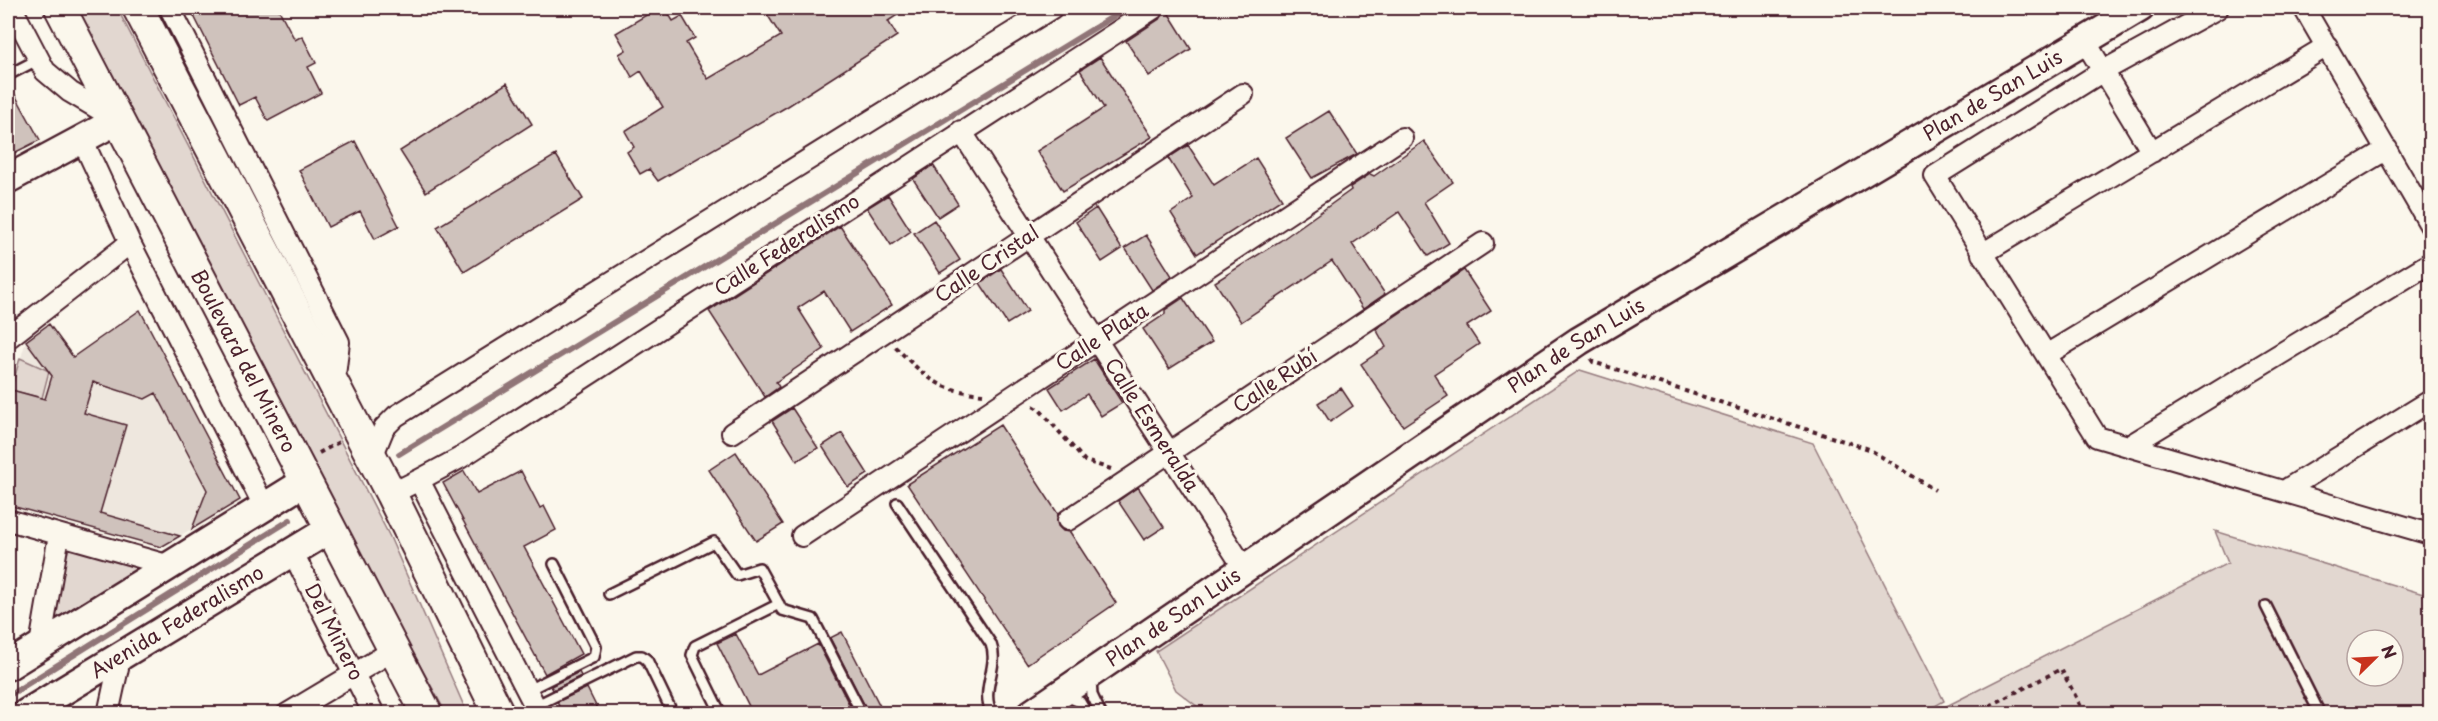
<svg xmlns="http://www.w3.org/2000/svg" width="2438" height="721" font-family="'Playpen Sans',sans-serif">
<rect width="100%" height="100%" fill="#fbf7ec"/>
<filter id="ink" filterUnits="userSpaceOnUse"><feTurbulence type="fractalNoise" baseFrequency=".0167" numOctaves="2"/><feDisplacementMap in="SourceGraphic" scale="12" xChannelSelector="R" yChannelSelector="G"/><feConvolveMatrix kernelMatrix="1 2 1 2 8 2 1 2 1" color-interpolation-filters="sRGB"/></filter>
<g filter="url(#ink)">
<path fill="#eee7de" d="M140,310L240,500L161,547L8,505V389L11,390L26,341L49,324L73,357Z"/>
<path fill="#e2d7d0" stroke="#967b7e" stroke-width="1.5" fill-rule="evenodd" d="M74,8H117L390,537L467,713H446L368,570Z
M20,358L49,371L42,398L11,390Z
M1580,370L1813,443L1944,701L1921,714H1207L1176,690L1156,651Z
M2215,531L2430,596V713L1931,714L2228,563ZM2357,640H2393V676H2357Z
M69,547L136,565L137,569L54,620H51Z"/>
<g fill="none" stroke-linecap="round" stroke-linejoin="round">
<path stroke="#907477" stroke-width="6" d="M399,454L1127,8
M8,696L290,520"/>
</g>
<path fill="#cfc2bc" stroke="#4a1f2b" stroke-width="1.5" d="M190,8H278L295,40L302,36L316,63L308,67L321,93L268,121L255,97L239,105Z
M658,8H665L673,21L682,16L695,38L686,43L708,79L781,36L763,8H908L888,21L897,36L788,106L658,181L649,169L640,174L627,152L634,147L625,131L663,107L641,71L632,77L619,54L626,50L616,33Z
M1166,9L1191,49L1149,76L1126,41L1161,18Z
M1100,57L1152,137L1063,191L1037,151L1104,108L1080,70Z
M8,82L40,140L8,156Z
M507,83L532,124L426,192L400,151Z
M1329,111L1357,154L1312,178L1286,138Z
M355,141L399,226L375,239L360,211L328,227L299,170Z
M1424,141L1453,182L1424,202L1449,243L1428,256L1399,212L1352,244L1385,294L1363,309L1332,261L1241,322L1215,282L1280,241L1351,190L1350,187L1370,174L1374,176Z
M1188,145L1214,185L1256,158L1282,199L1197,254L1171,213L1193,198L1168,158Z
M556,155L583,199L464,272L437,227Z
M933,165L958,204L938,217L913,179Z
M888,195L911,231L891,245L867,208Z
M1096,208L1122,249L1102,262L1076,222Z
M934,220L960,260L940,273L914,233Z
M840,226L892,305L850,332L824,291L798,308L824,349L776,382L779,387L765,397L709,311Z
M1146,235L1172,276L1152,290L1125,248Z
M1001,269L1028,311L1007,324L980,283Z
M1464,270L1491,311L1467,326L1479,344L1434,374L1448,396L1403,426L1361,364L1386,347L1376,329Z
M1183,298L1212,342L1169,369L1143,329L1165,314V310Z
M140,310L240,500L192,529L207,490L156,393L145,399L93,382L84,413L126,425L100,513L180,536L161,547L8,505V389L45,399L52,376L26,341L49,324L73,357Z
M1094,359L1122,403L1101,416L1087,394L1063,410L1049,388Z
M1341,388L1353,406L1330,422L1318,403Z
M792,408L818,448L797,461L772,421Z
M1000,425L1058,514V526L1063,531L1070,532L1116,603L1027,664L907,484Z
M842,433L868,474L848,487L822,446Z
M736,452L783,524L756,541L709,470Z
M464,471L477,494L521,471L540,508L544,506L556,530L524,547L581,654L545,674L443,483Z
M1138,487L1164,527L1144,540L1118,501Z
M842,632L884,714H869L830,638Z
M736,634L758,675L818,644L854,714H753L717,643Z
M579,672L581,676L553,690L551,686Z
M587,688L600,714H563L557,702Z"/>
<g fill="none" stroke-linecap="round" stroke-linejoin="round">
<defs>
<path id="lane" d="M8,75L39,59
M897,503L991,644C1000,667 978,692 993,714
M609,594L714,542L737,575L759,568L782,610L813,619L862,714
M2266,606L2320,714
M1091,679L1092,695L1101,714
M528,690L594,657L596,647L554,564
M1066,696L1080,702L1087,714
M535,706L636,656H642L647,660L673,714
M721,714L692,655L695,646L779,604"/>
<path id="street" d="M12,8L45,71L70,92L117,120
M170,8L339,342L334,384
M2218,8L2103,71L1935,176L2097,437L2430,534
M2304,8L2430,225
M2085,41L2152,152
M961,131L1244,568
M82,139L130,243L264,506
M1982,254L2327,46
M8,338L130,243
M2046,355L2387,149
M732,433L1243,94
M2129,446L2430,263
M372,457L384,428L396,416L1052,8
M419,480L460,458L1154,8
M2284,491L2430,401
M391,494L419,480L539,714
M8,520L167,565
M1068,520L1483,243
M802,536L1402,138
M292,551L374,714
M40,645L59,535
M108,714L121,654
M287,714L394,650"/>
<g id="secondary">
<path d="M8,179L118,120"/>
<path d="M8,666L306,481"/>
<path id="s1" d="M25,714L330,529"/>
<path id="s2" d="M1031,714L1579,341L2140,8"/>
</g>
<g id="primary">
<path id="s3" d="M60,8L427,714"/>
<path d="M138,8L391,494L499,714"/>
</g>
</defs>
<use href="#lane" stroke="#4a1f2b" stroke-width="14"/>
<use href="#street" stroke="#4a1f2b" stroke-width="24"/>
<use href="#secondary" stroke="#4a1f2b" stroke-width="32"/>
<use href="#primary" stroke="#4a1f2b" stroke-width="34"/>
<path stroke="#4a1f2b" stroke-width="4" stroke-dasharray="4.5 4.5" stroke-linecap="butt" d="M895,347C928,378 935,390 983,394
M1591,359L1593,362L1869,449L1935,490
M1033,406L1040,410L1085,461L1111,469
M319,453L339,442
M1974,714L2061,669L2085,714"/>
<use href="#lane" stroke="#fbf7ec" stroke-width="9"/>
<use href="#street" stroke="#fbf7ec" stroke-width="20"/>
<use href="#secondary" stroke="#fbf7ec" stroke-width="27"/>
<use href="#primary" stroke="#fbf7ec" stroke-width="30"/>
</g>
</g>
<g text-anchor="middle" stroke-width="6" stroke-linejoin="round" paint-order="stroke">
<g font-size="20" fill="#4a1f2b" stroke="#fbf7ec">
<text dy="7" stroke="none"><textPath href="#s2" startOffset="1144">Plan de San Luis</textPath></text>
<text transform="translate(787 245) rotate(-33)" y="7">Calle Federalismo</text>
<text transform="translate(987 264) rotate(-34)" y="7">Calle Cristal</text>
<text transform="translate(1102 337) rotate(-33)" y="7">Calle Plata</text>
<text dy="7" stroke="none"><textPath href="#s2" startOffset="658">Plan de San Luis</textPath></text>
<text dy="7" stroke="none"><textPath href="#s3" startOffset="398">Boulevard del Minero</textPath></text>
<text transform="translate(1275 381) rotate(-34)" y="7">Calle Rubí</text>
<text transform="translate(1152 425) rotate(57)" y="7">Calle Esmeralda</text>
<text dy="7" stroke="none"><textPath href="#s2" startOffset="172">Plan de San Luis</textPath></text>
<text dy="7" stroke="none"><textPath href="#s1" startOffset="178">Avenida Federalismo</textPath></text>
<text transform="translate(334 632) rotate(63)" y="7">Del Minero</text>
</g>
</g>
<rect width="2438" height="721" fill="none" stroke="#fbf7ec" stroke-width="30"/>
<rect x="15" y="15" width="2408" height="691" fill="none" stroke="#4a1f2b" stroke-width="2" filter="url(#ink)"/>
<g transform="translate(2375 658) rotate(66)"><circle r="28" fill="#fbf7ec" stroke="#b4a19f" stroke-width="1.5"/>
<path d="M0-4.5L10 22L0 15L-10 22Z" fill="#c8321e"/>
<text y="-9" font-size="16" font-weight="bold" text-anchor="middle" fill="#4a1f2b">N</text>
</g>
</svg>
